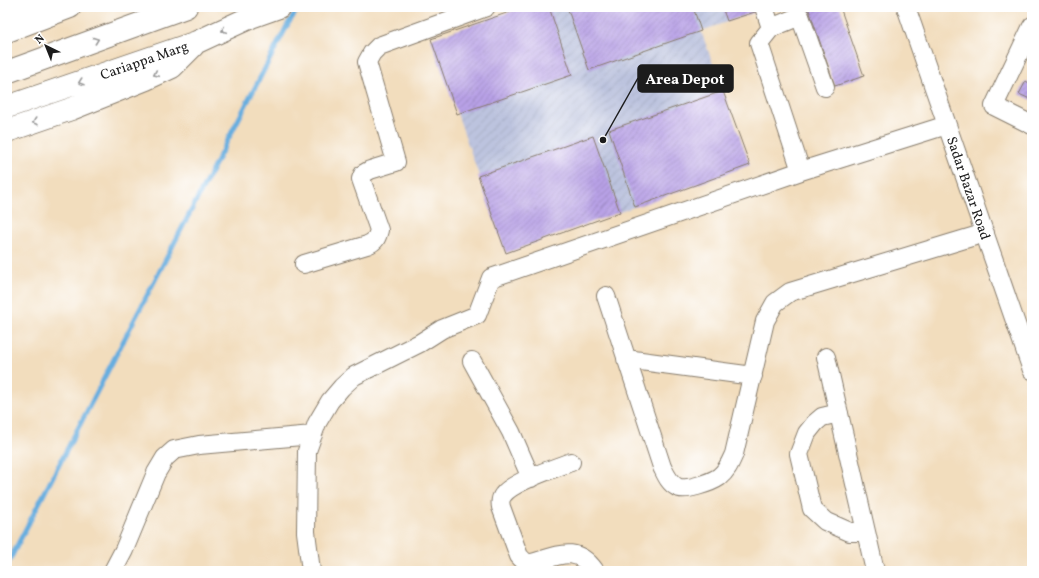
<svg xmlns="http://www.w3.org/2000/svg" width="1039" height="578" font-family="Vollkorn,serif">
<defs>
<pattern id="industrial-furrows" width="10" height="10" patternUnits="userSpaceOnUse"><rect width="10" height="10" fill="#bcc3de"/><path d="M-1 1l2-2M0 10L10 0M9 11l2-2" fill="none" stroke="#a1a7be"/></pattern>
<pattern id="building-hatch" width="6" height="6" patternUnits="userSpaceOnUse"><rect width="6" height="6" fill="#b8a1e6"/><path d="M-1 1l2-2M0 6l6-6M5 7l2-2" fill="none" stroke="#9582ba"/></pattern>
</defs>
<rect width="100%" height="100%" fill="#fff"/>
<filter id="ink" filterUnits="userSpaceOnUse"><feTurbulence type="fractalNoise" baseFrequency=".025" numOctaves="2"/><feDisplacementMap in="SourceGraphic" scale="8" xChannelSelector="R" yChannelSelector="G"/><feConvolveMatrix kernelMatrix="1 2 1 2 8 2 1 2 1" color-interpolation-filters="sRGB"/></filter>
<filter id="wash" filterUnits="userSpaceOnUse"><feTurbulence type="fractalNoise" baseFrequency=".012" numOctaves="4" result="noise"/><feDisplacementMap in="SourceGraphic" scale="16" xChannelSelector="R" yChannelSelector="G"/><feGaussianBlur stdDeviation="0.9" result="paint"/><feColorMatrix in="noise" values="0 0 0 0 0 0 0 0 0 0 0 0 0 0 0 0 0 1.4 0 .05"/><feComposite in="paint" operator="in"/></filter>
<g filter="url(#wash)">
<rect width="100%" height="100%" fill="#f2ddbd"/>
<path fill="url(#industrial-furrows)" d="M524,7H753L755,12L701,31L750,165L506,253L431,39Z"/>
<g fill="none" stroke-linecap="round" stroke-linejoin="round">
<path stroke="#68aedf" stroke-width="5" d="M7,565L288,24L299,7"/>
</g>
<g id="blocks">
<path fill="url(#building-hatch)" d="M524,7H549L572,75L457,114L431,39Z
M567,7H693L701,31L589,70Z
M722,7H753L755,12L727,21Z
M808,7H840L864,76L835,86Z
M1032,77V100L1019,94L1026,81L1029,83Z
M723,91L750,165L635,207L609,130Z
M593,136L620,212L506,253L478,176Z"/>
</g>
</g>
<g filter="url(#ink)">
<use href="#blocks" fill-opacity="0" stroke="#877c6c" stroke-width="1"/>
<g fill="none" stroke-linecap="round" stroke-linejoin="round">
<defs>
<path id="minor" d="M764,7L771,28L759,43L801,171
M906,7L1032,370
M7,16L35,7
M1032,26L994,106L1032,125
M771,28L800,16L825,87
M304,264L367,245C375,242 377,238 379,230L361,179L363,174L370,170L396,162L367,62L372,53L379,46L486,7
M606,296L662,467C666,475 669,483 677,487C684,492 712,482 719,477C727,471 730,463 734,454L765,321L775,303L790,292L985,233
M826,357L875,571
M626,359L753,376
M472,361L511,432L531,478
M839,413L822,417L815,423L807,433L799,454L812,509L825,521L850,532H866
M571,462C555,468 512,482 503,495C500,499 500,502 501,507L519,556C522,559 525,563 529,563C533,563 538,561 542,560C564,553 579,548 595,571
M113,571L124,550L156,473L165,458L174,450L199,445L313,435
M311,571L306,532L307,451L317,423L330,401L342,387L354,376L420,343L442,329L477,315L491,278L801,171L947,125"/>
<path id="major" d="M7,31L70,7
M7,72L186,7
M7,107L197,42L251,17L279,7
M7,131L71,109L146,79L172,67L193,46"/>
</defs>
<use href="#minor" stroke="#877c6c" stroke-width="20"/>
<use href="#major" stroke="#877c6c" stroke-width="24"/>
<use href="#minor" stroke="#fff" stroke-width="18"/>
<use href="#major" stroke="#fff" stroke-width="22"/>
</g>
<defs><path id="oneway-chevron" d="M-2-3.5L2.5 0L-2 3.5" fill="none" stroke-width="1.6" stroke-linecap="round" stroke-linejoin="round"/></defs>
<g stroke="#999">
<use href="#oneway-chevron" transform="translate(224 30) rotate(156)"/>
<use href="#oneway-chevron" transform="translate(96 40) rotate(-20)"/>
<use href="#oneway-chevron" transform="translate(156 74) rotate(155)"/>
<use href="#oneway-chevron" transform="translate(81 82) rotate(161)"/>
<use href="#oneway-chevron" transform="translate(35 122) rotate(161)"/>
</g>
</g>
<g text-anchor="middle" stroke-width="3" stroke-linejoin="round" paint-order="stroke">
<g font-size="14" fill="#1c1c1c" stroke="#fff">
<text transform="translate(144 60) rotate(-19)" y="5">Cariappa Marg</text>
<text transform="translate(969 188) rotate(71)" y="5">Sadar Bazar Road</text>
</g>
</g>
<path fill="none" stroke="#1c1c1c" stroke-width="1.5" d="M603 140L638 78"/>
<circle fill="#1c1c1c" stroke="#fff" stroke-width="1.5" cx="603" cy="140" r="4"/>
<rect fill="#1c1c1c" stroke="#1c1c1c" stroke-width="1.5" x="638" y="65" width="95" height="27" rx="4"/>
<g font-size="15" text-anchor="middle" font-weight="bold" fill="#fff">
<text x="685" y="84">Area Depot</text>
</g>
<rect width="1039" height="578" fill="none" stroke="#fff" stroke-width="24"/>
<g transform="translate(46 46) rotate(317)" stroke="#ffffff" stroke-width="3" paint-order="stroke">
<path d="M0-3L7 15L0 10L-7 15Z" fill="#1c1c1c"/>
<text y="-6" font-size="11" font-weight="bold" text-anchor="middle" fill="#1c1c1c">N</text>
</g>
</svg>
